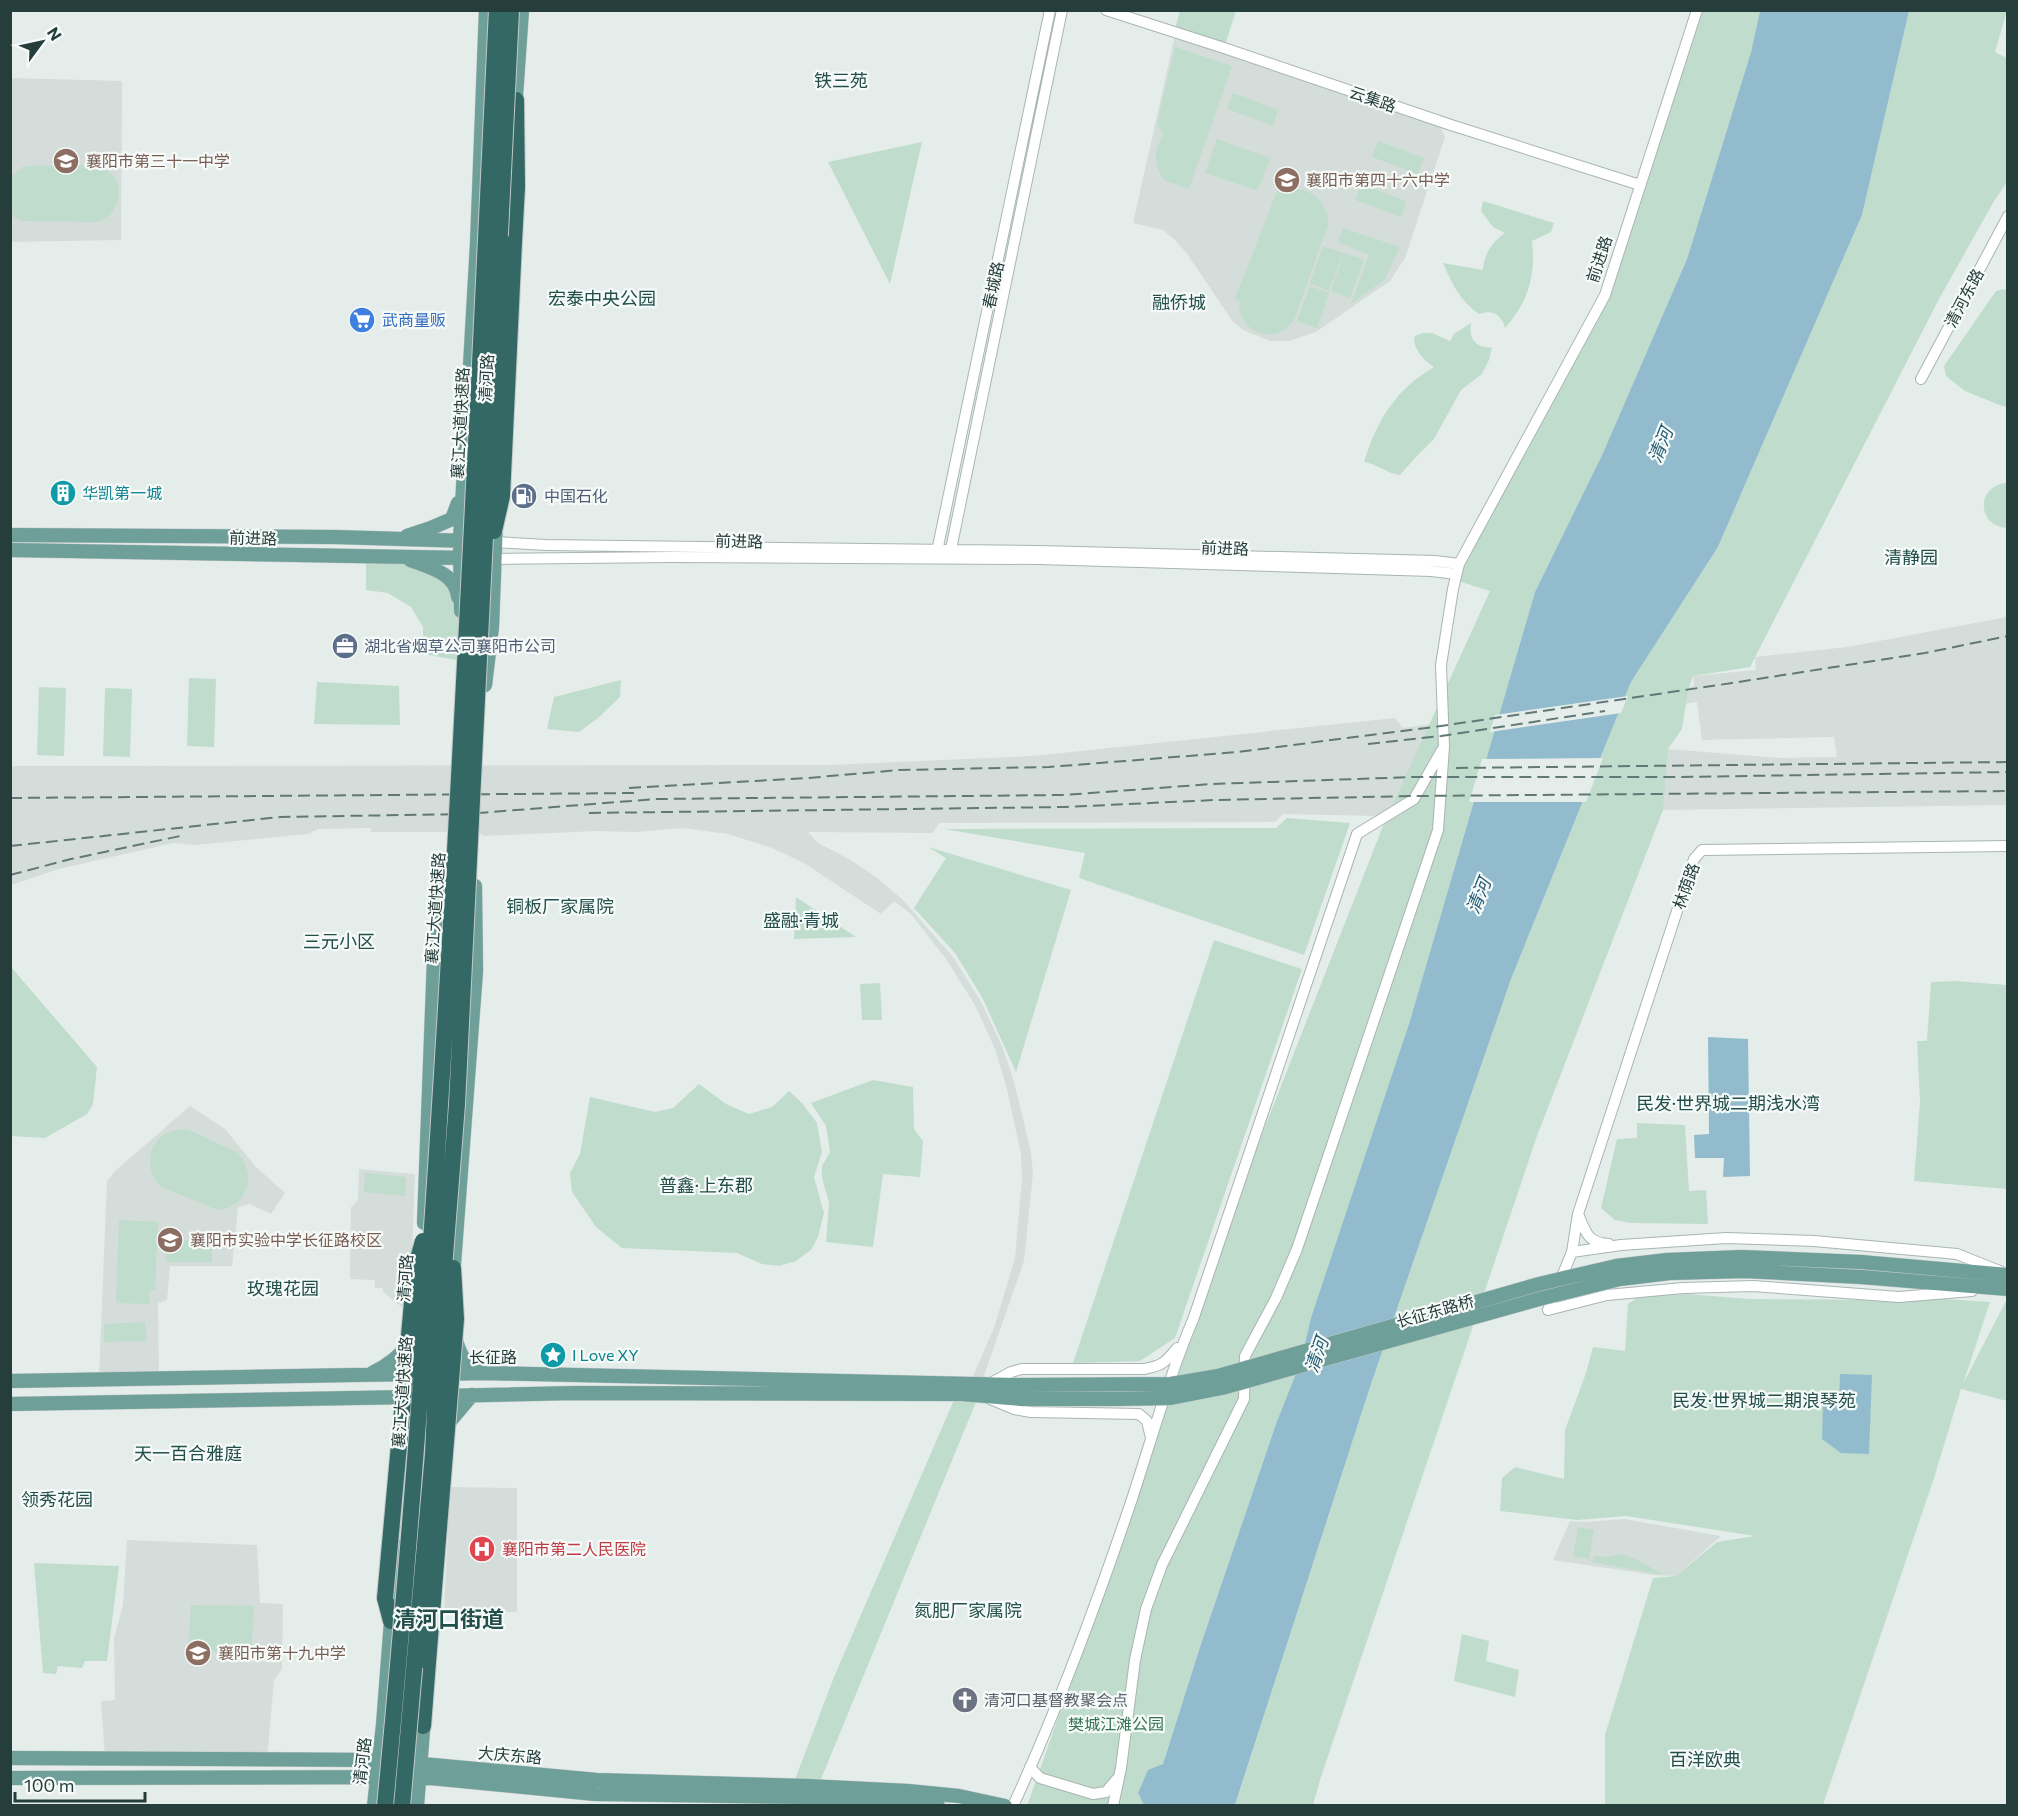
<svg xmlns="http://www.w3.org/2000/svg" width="2018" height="1816" font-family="Commissioner,'Noto Sans SC',sans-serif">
<rect width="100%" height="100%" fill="#e5edeb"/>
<path fill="#d4ddda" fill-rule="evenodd" d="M1175,35L1441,127L1445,137L1405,258L1390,281L1316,332L1289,341H1270L1243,330L1233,322L1188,255L1175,240L1163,230L1133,223Z
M11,78L122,81L121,240L11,242Z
M2007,617V805L1663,810L1657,801L1404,803L1377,816L1283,814L1275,822L939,823L933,833L808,832L818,843L849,859L876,877L903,900L953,957L981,1002L1002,1046L1014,1082L1031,1152L1033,1173L1024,1261L980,1387L976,1402L954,1400L972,1379L995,1325L1015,1258L1022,1178L1021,1154L1006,1085L995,1049L975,1005L946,959L911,914L894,901L881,914L804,863L772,848L728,834L682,828L637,832L596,831L483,836L479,832H371V828L318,829L308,834L195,845L173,843L59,869L11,885V766L829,765L1033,756L1395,718L1403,728L1694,686L1693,676L1756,670L1755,657L1847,647ZM1697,702L1702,740L1834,737L1837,757L1778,758L1668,749L1657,757L1428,760V741Z
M190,1106L225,1129L256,1167L285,1193L271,1214L250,1204L238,1207L232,1266H170L167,1300L158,1303L159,1376L99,1377L107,1181L115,1171Z
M359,1169L415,1174L410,1307H402L383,1292V1288H375V1280L350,1279L351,1207L358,1200Z
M450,1487L517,1488V1612L444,1611Z
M1624,1519L1721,1536L1676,1576L1654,1575L1553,1560L1570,1521L1585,1522Z
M127,1540L257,1545L260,1603L283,1604L282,1669L274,1680L267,1759L105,1757L101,1701L115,1700L114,1638L123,1605Z"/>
<path fill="#c0dccc" d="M1180,11H1236L1224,48L1174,32Z
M1697,11H1760L1751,52L1687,259L1603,453L1535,592L1409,1024L1301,1361L1277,1421L1199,1650L1163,1764L1148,1771L1138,1793L1144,1805L1027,1806L1156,1440L1239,1193L1383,826L1490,591L1455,580L1605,295Z
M1909,11H2007L1995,52L2007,58V182L1994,201L1939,299L1750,667L1693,676L1688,690L1682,729L1668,749L1663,810L1537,1136L1321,1777L1313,1805L1235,1806L1370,1387L1511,979L1631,682L1718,547L1862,215Z
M1175,47L1232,66L1189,189L1164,180C1153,162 1154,152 1163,134L1157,124Z
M1233,93L1278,110L1273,126L1227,109Z
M1217,139L1270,158L1261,183L1256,190L1205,173Z
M1378,141L1424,158L1418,174L1372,157Z
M922,142L890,284L828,162Z
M98,165C104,168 109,171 113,176C126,192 115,217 98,222L24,221L15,218L11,212V176L24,166Z
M1361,184L1406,201L1401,217L1355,200Z
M1279,186C1287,189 1295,188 1303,190C1319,194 1329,209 1328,225L1294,320C1288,327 1282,333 1274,334C1255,337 1236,320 1240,302L1235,299Z
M1483,201L1554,223L1551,232L1532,241C1536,275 1528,303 1505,328C1502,315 1492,309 1479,314C1460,301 1452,284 1443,263L1483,270C1484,254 1492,242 1505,233L1493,227L1481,211Z
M1343,228L1400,247L1384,280L1351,304L1369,255L1338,242Z
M1323,246L1343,253L1329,291L1310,284Z
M1344,253L1364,260L1350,298L1331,291Z
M1310,286L1329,293L1317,328L1297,321Z
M2004,289L2008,291L2007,407L2002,406L1965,391L1946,376L1944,366L1996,291Z
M1471,323C1468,338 1476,349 1492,347L1489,360L1482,374L1461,390L1434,439L1414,459L1400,475C1386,473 1377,464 1364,462C1377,420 1395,390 1434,367C1423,360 1414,350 1414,337C1428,328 1436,335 1450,341L1454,334Z
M2007,483V528C1976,526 1976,485 2007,483Z
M366,556L402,557L446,575L461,622L462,661L423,654V627L411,607L388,593L366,590Z
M189,678L216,679L214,747L187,746Z
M621,680L620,697L598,718L579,732L547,729L554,697Z
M317,682L399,686L400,725L314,724Z
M39,687L66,688L64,756L37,755Z
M105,688L132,689L130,757L103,756Z
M1287,818L1350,823L1304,955L1079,878L1085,853L944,829L1276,828Z
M928,847L1071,890L1016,1072L982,997L955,953L914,908L946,858Z
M796,897L856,937L794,939Z
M1214,940L1302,969L1175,1338L1140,1361L1073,1363Z
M11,967L97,1067L93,1104L87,1114L45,1138L11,1136Z
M1955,981L2007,985V1189L1914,1181L1920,1101L1917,1041H1927L1931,982Z
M880,983L882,1020H862L860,984Z
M873,1080L913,1087L914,1129L923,1141L920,1177L883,1174L873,1247L826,1242L829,1203L822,1178V1166L830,1152L826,1126L811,1103Z
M699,1084L726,1104L749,1114L772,1107L789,1091L802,1103L817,1123L822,1152L814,1177L824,1213L818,1237L811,1250L796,1261L779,1266L762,1264L737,1253L622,1248L596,1227L572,1192L570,1173L580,1154L590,1097L655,1112L673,1108Z
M1637,1123L1685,1125L1689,1191L1706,1190L1708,1224L1631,1223L1615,1220L1601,1208L1617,1139L1637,1138Z
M180,1129L189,1130L238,1153C257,1175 248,1207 218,1210L166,1189C146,1179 145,1150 162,1136C167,1132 173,1131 180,1129Z
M365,1173L406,1177L405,1196L364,1192Z
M119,1220L158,1222L155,1290H150L149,1304L116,1303Z
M166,1240H212V1262H166Z
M1687,1294L1750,1299L1880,1300L1928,1298L1990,1302L1963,1384L2007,1299V1401L1961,1389L1934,1478L1823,1805H1605V1735L1653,1578L1676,1576L1717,1542L1755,1536L1626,1516L1577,1520L1500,1511L1502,1478L1515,1467L1564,1479L1565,1430L1586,1373L1593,1347L1625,1351L1628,1304L1638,1297Z
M145,1322L147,1341L104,1342V1324Z
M954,1400L976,1402L819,1784L794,1782L834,1677Z
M1578,1527L1594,1530L1589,1559L1573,1556Z
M1594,1555C1609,1560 1611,1553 1623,1555C1637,1558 1651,1568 1664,1575L1592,1562Z
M34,1563L119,1566L107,1661H85L82,1668L58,1666L56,1674L43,1673Z
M191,1605L254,1606L251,1657L188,1648Z
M1462,1634L1489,1641L1486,1661L1519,1670L1515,1697L1454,1681Z"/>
<path fill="#92bccd" d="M1760,11H1909L1862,215L1718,547L1631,682L1511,979L1370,1387L1235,1805H1144L1138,1793L1148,1770L1163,1764L1199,1650L1277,1421L1301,1361L1311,1318L1409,1024L1535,592L1603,453L1687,259L1751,52Z
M1708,1037L1748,1039L1750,1176L1723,1177L1724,1158H1695L1694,1135L1709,1134Z
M1840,1374L1872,1375L1869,1454L1841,1453L1822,1439L1823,1402H1839Z"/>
<path fill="#e5edeb" d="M1628,696L1621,713L1490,732L1495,715Z
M1603,758L1586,802H1469L1482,759Z"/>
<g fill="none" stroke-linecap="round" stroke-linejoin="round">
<defs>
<path id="minor" d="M1106,10L1224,48L1451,125L1640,185
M1921,379L2008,216
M495,542L546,545L1038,551L1435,561L1459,564
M950,554L1062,10
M936,556L1050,10
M494,559L672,557L1039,559L1432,571L1456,574
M1578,1214C1586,1232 1587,1243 1609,1244
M1572,1252L1621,1245L1726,1238L1814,1241L1957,1254L2002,1272
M1972,1291L1899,1297L1753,1286L1683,1288L1607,1295L1548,1310L1572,1252L1578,1214L1694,859L1702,850L2008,846
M991,1383L1011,1372L1022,1369H1144C1162,1366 1166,1362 1177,1348
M990,1399L1014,1409L1031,1412L1139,1414L1147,1421L1151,1438
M1030,1767L1040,1778L1093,1794L1106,1792L1117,1779
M1013,1806C1059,1706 1097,1603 1132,1499C1152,1438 1169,1376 1194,1317L1357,834L1414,799L1442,750
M1113,1806L1121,1768L1135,1660L1146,1609L1162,1565L1244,1399L1245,1356L1276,1298L1297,1249L1438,830L1444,747L1441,665L1453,589L1459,564L1605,295L1697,10"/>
<path id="major" d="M515,110L522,10
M10,535L335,537L469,541
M407,536L431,528L452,519L458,503
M10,550L468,558
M410,560C428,567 456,573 458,597
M461,611L460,540L477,244L486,10
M485,685L492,627L496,522
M424,1223L434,959L447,877
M1861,1262L2008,1275
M453,1277L476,971L475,886
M1861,1277L2008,1289
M455,1338C461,1357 464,1363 482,1373
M372,1373C385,1367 405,1354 410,1339
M442,1374L482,1373L1021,1385
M10,1381L413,1374
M442,1396L575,1393L962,1394L1021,1399
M10,1404L413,1397
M446,1426L472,1395
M10,1758L378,1760L597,1780L808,1786L908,1791L959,1796L1005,1806
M10,1778L420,1777L595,1794L803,1797L938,1806
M374,1806L383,1725L391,1621L401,1547
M417,1806L424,1718"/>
<path id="highway" d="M514,242L517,187L516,100
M385,1598L391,1621
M423,1726L428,1662"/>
</defs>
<use href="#minor" stroke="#a8b5b3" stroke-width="12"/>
<use href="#major" stroke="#c2c9c8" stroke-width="15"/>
<use href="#highway" stroke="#c2c9c8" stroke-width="18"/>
<use href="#minor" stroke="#fff" stroke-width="10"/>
<use href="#major" stroke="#6e9f99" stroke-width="14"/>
<use href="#highway" stroke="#346865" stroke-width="16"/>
<path stroke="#617976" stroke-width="2" stroke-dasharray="12 6" stroke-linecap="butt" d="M1368,744L1441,736L1605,711
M1456,768L2008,762
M629,788L808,778L899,770L1049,767L1238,752L1441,726L1732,683L1925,653L2008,636
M10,798L637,793
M589,813L1065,807L1215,800L1414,796L2008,791
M10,846L280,817L466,814L656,799L1064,795L1212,784L1413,777H1678L2008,772
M10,875L71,859L185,835"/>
<defs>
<path id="major-bridge" d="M1021,1385L1171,1384L1218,1376L1539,1284L1616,1266L1667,1260L1741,1257L1861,1262
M1021,1399H1117L1171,1398L1222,1388L1543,1298L1620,1279L1670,1273L1744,1271L1861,1277"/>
<path id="highway-bridge" d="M494,531L502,496L514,242
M385,1598L415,1270L423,1241
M428,1662L456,1319L453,1268
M385,1806C443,1208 468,609 497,10
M402,1806L433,1454L438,1344L457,1104L511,10"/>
</defs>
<use href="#major-bridge" stroke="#c2c9c8" stroke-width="15" stroke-linecap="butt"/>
<use href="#highway-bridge" stroke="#c2c9c8" stroke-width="18" stroke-linecap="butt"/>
<use href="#major-bridge" stroke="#6e9f99" stroke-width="14"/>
<use href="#highway-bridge" stroke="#346865" stroke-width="16"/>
</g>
<defs>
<symbol id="school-disc" viewBox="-11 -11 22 22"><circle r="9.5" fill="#8d6e63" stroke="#f6faf8"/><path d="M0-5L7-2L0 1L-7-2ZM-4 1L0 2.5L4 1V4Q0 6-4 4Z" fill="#fff"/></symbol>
<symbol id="supermarket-disc" viewBox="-11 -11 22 22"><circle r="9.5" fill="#3f7fe0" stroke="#f6faf8"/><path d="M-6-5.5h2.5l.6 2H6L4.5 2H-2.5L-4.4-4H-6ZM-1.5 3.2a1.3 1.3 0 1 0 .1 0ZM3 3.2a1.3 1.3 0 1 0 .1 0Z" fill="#fff"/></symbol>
<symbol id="building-disc" viewBox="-11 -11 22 22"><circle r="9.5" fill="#0f9aa8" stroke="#f6faf8"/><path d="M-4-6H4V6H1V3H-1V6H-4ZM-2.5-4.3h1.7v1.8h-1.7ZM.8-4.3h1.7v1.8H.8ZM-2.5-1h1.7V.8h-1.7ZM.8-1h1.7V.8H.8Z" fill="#fff"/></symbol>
<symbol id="fuel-disc" viewBox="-11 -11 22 22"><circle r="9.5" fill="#5c6f8a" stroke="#f6faf8"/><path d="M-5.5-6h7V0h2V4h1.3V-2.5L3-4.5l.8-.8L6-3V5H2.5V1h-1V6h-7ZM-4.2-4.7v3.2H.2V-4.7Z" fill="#fff"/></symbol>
<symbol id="office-disc" viewBox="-11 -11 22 22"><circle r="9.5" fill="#5c6f8a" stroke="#f6faf8"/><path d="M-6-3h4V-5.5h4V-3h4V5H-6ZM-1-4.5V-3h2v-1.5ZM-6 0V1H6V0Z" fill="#fff"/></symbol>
<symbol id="sight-disc" viewBox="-11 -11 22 22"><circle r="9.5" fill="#0f9aa8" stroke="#f6faf8"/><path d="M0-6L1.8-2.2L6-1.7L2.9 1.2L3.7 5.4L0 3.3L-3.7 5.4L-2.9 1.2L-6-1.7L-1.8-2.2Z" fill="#fff"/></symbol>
<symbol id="hospital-disc" viewBox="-11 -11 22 22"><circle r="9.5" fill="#e0444e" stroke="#f6faf8"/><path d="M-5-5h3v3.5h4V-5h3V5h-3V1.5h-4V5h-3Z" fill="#fff"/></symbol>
<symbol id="church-disc" viewBox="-11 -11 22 22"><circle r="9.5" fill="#6b7280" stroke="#f6faf8"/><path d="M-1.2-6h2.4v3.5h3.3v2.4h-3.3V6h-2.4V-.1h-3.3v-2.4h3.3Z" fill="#fff"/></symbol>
</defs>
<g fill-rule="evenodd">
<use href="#school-disc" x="51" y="146" width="30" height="30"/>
<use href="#school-disc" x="1272" y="165" width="30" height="30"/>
<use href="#supermarket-disc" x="347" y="305" width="30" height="30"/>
<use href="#building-disc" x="48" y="478" width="30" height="30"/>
<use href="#fuel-disc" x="509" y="481" width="30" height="30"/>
<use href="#office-disc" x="330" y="631" width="30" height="30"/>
<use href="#school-disc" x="155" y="1225" width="30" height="30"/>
<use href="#sight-disc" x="538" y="1340" width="30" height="30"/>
<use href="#hospital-disc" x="467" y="1534" width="30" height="30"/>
<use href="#school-disc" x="183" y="1638" width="30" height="30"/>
<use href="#church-disc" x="950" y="1685" width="30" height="30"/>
</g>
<g text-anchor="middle" stroke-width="4.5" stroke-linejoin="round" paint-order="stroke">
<g font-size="16" fill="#263e3b" stroke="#f6faf8">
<text transform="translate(1373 99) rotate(19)" y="6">云集路</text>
<text transform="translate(1599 259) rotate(-72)" y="6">前进路</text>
<text transform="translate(993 285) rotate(-78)" y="6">春城路</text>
<text transform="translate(1964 298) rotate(-62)" y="6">清河东路</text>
<text transform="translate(486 378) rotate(-87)" y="6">清河路</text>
<text transform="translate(460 423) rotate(-87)" y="6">襄江大道快速路</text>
<text transform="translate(253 538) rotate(1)" y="6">前进路</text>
<text transform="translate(739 541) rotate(1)" y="6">前进路</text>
<text transform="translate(1225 548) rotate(2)" y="6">前进路</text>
<text transform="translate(1686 886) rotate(-70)" y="6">林荫路</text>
<text transform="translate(435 908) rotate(-86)" y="6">襄江大道快速路</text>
<text transform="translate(405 1278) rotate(-86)" y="6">清河路</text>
<text transform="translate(1435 1311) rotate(-16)" y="6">长征东路桥</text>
<text x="493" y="1363">长征路</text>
<text transform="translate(402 1392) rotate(-86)" y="6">襄江大道快速路</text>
<text transform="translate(510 1755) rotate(5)" y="6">大庆东路</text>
<text transform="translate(362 1761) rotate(-83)" y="6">清河路</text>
</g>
<g font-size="16" fill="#785e54" stroke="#f6faf8" text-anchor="start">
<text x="86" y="167">襄阳市第三十一中学</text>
<text x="1306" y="186">襄阳市第四十六中学</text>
<text x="190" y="1246">襄阳市实验中学长征路校区</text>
<text x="218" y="1659">襄阳市第十九中学</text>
</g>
<g font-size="16" fill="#366cbe" stroke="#f6faf8" text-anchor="start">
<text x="382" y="326">武商量贩</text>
</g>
<g font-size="16" fill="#0d838f" stroke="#f6faf8" text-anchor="start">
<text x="82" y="499">华凯第一城</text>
<text x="572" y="1361">I Love XY</text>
</g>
<g font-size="16" fill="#4e5e75" stroke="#f6faf8" text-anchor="start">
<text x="544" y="502">中国石化</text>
<text x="364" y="652">湖北省烟草公司襄阳市公司</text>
</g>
<g font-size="16" fill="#be3a42" stroke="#f6faf8" text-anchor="start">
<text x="502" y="1555">襄阳市第二人民医院</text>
</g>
<g font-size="16" fill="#5b616d" stroke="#f6faf8" text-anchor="start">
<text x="984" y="1706">清河口基督教聚会点</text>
</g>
<g font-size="16" fill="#337254" stroke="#f6faf8">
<text x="1116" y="1730">樊城江滩公园</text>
</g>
<g font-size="18" fill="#234f4a" stroke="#f6faf8">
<text x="841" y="87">铁三苑</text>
<text x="602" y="305">宏泰中央公园</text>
<text x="1179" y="309">融侨城</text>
<text x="1911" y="564">清静园</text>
<text x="560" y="913">铜板厂家属院</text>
<text x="801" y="927">盛融·青城</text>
<text x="339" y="948">三元小区</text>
<text x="1728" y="1110">民发·世界城二期浅水湾</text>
<text x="706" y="1192">普鑫·上东郡</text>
<text x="283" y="1295">玫瑰花园</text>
<text x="1764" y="1407">民发·世界城二期浪琴苑</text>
<text x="188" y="1460">天一百合雅庭</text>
<text x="57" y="1506">领秀花园</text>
<text x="968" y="1617">氮肥厂家属院</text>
<text x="1705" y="1766">百洋欧典</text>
</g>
<g font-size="18" font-style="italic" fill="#245d76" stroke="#f6faf8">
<text transform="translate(1661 445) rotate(-68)" y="6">清河</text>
<text transform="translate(1479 896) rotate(-68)" y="6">清河</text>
<text transform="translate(1317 1355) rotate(-71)" y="6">清河</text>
</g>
<g font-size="22" font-weight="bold" fill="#234f4a" stroke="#f6faf8">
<text x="449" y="1627">清河口街道</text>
</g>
</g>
<rect width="2018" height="1816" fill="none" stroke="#263e3b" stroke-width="24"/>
<g transform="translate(42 42) rotate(57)" stroke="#f6faf8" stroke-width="4.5" paint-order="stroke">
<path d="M0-4.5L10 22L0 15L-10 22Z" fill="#263e3b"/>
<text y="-9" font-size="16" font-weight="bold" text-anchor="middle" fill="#263e3b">N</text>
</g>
<path d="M15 1792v9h130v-9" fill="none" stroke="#263e3b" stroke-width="3"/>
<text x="24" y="1792" font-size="18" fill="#263e3b" stroke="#f6faf8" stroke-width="4.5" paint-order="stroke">100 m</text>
</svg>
